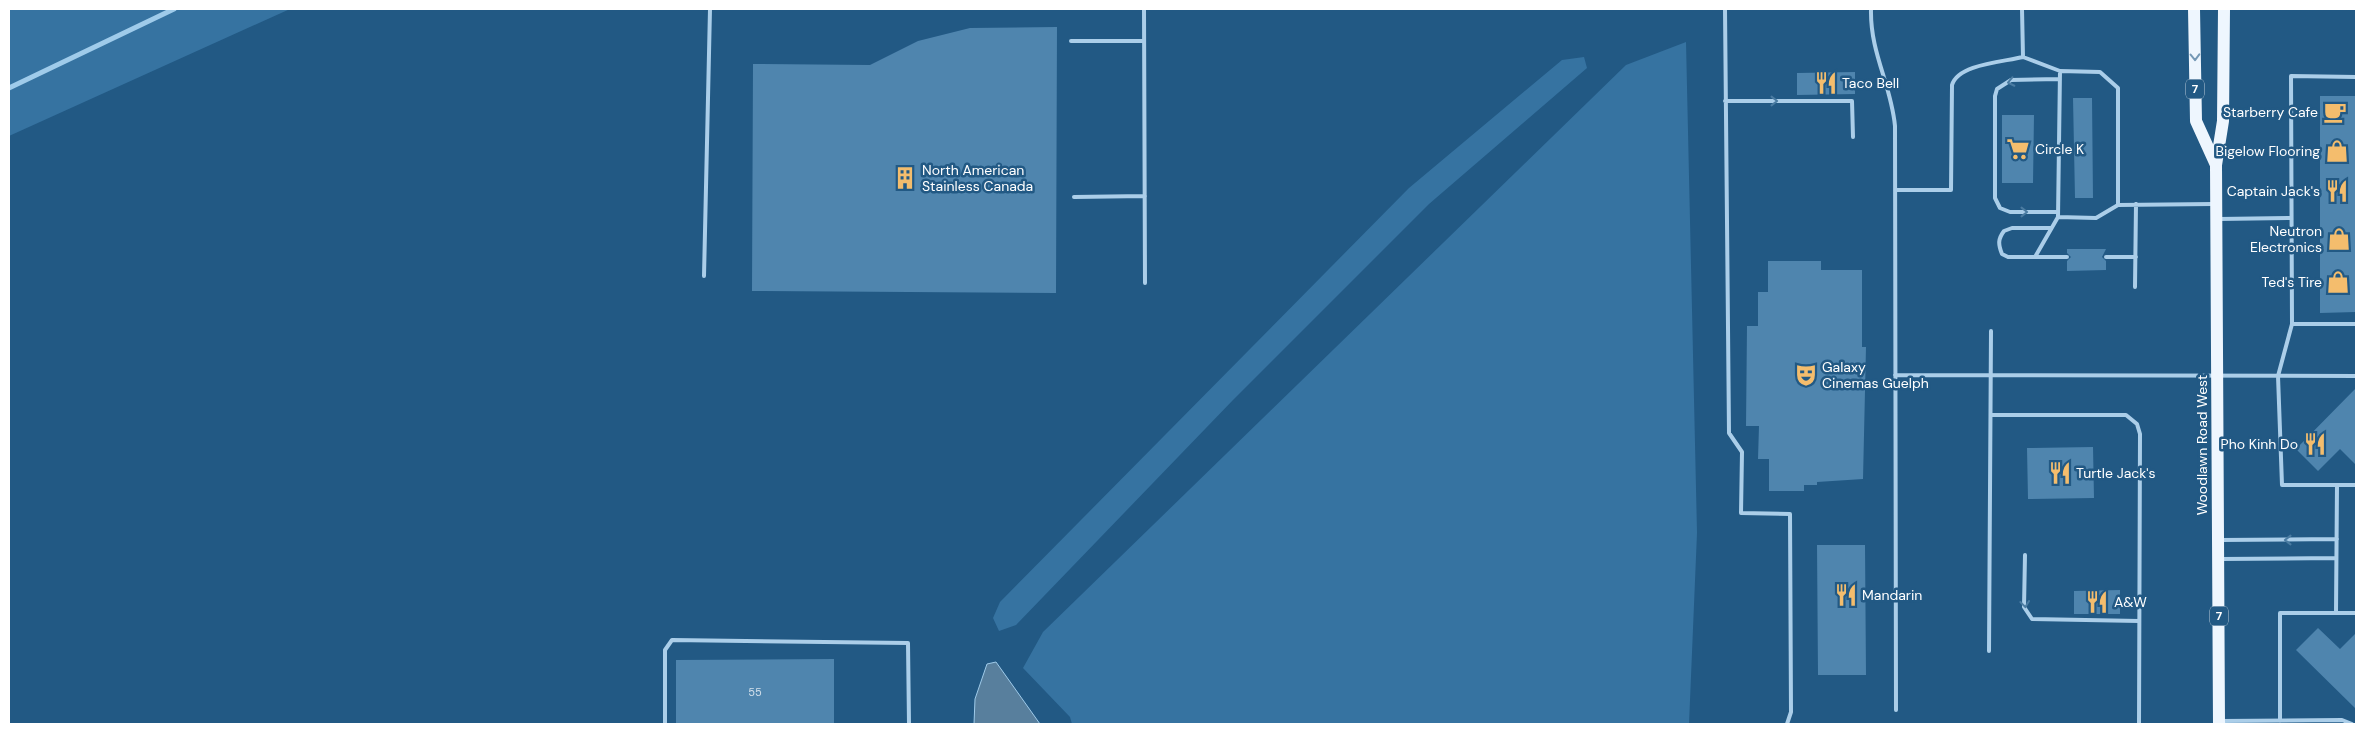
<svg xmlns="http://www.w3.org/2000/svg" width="2365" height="733" font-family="'DM Sans',sans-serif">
<rect width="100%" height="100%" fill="#225984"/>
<path fill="#3673a1" d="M9,9H290L9,136Z
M1686,42L1697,533L1689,724H1072L1070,717L1023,668L1043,632L1626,65Z
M1584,57L1587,68L1429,204L1233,400L1016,625L999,631L993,618L1000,602L1409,188L1562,60Z"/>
<path fill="#587f9d" stroke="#9fcbea" d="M996,662L1040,724H974L975,699L987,664Z"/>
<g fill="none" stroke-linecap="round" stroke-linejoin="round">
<path stroke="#9fcbea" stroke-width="5" d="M9,88L174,9"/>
</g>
<path fill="#4f85ae" d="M1057,27L1056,293L752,291L753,64L870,65L918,41L970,28Z
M1855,72V94L1797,95V73Z
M2320,96H2356V312L2320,313Z
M2073,98H2092L2093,198H2075Z
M2002,115H2034L2033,183H2002Z
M2067,249H2106L2102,257L2106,261V270L2067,271V261L2071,257L2067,253Z
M1768,261H1821V270H1862V347H1866L1863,479L1817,482V485H1804V491H1769V459H1758L1759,426H1746L1747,326H1758V292H1768Z
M2356,388V465L2340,449L2318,471L2296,449Z
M2093,447L2094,498L2028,499L2027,448Z
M1817,545H1865L1866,675H1818Z
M2120,590V614H2074V591Z
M2318,628L2340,649L2356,633V709L2296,650Z
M834,659V724H676V660Z"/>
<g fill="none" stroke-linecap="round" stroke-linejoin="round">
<path stroke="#abcee9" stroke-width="4" d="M1144,9L1145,283
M1725,9L1729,433L1742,452L1741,513L1790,514L1791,712L1787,724
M1871,9C1870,53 1891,84 1895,126L1896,710
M2022,9L2023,57L2060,71L2100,72L2118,88V205
M1071,41H1144
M2356,77L2291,76L2292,324H2356
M1725,101H1852L1853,137
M1895,190H1951L1952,85C1958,64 2003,62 2023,57
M1074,197L1145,196
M2058,212H2010L2000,208L1995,198V96L1997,89L2011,80L2060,79
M2058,217L2096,218L2118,205L2213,204
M2219,219L2291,218
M2051,228H2012L2004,231C1998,239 1998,244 2002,254L2008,257H2067
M2035,257L2058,217L2060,71
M2106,257H2136
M704,276L710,9
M2135,287L2136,204
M2292,324L2278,376L2282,485H2356
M1895,375L2356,376
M1991,415H2126L2137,424L2140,434L2139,724
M2221,540L2337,539
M2025,555L2024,607L2032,619L2139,621
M2221,559L2336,558
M2336,613L2337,485
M1989,651L1991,331
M2221,721L2342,720L2352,724
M2280,721V613H2356
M665,724V650L672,640L908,643L909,724"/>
<path stroke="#eef6fe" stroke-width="12" d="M2194,9L2196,121L2216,165
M2219,724L2216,165L2223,121L2224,9"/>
</g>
<defs><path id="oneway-chevron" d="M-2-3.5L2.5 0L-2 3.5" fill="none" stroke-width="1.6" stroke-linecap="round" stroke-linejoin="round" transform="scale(1.25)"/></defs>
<use stroke="#7498b5" href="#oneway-chevron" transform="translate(2195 57) rotate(89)"/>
<g stroke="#4b7ca2">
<use href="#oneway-chevron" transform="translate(2011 82) rotate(168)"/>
<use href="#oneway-chevron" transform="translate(1774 101)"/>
<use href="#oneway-chevron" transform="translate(2024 212)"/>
<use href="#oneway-chevron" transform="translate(2288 540) rotate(180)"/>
<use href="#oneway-chevron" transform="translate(2025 604) rotate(83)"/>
</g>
<defs>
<symbol id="restaurant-bare" viewBox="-9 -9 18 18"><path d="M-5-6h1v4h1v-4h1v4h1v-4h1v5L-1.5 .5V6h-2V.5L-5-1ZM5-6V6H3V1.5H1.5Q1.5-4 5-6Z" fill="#f4bd6d" stroke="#225984" stroke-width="2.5" paint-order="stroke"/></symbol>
<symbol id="cafe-bare" viewBox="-9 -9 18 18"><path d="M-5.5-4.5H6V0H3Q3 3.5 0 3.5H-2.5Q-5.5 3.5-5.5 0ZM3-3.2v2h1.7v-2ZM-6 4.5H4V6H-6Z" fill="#f4bd6d" stroke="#225984" stroke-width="2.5" paint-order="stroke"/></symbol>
<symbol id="supermarket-bare" viewBox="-9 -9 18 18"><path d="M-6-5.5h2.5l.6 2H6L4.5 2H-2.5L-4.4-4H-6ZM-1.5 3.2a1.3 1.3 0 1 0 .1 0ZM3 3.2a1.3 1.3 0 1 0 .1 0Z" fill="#f4bd6d" stroke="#225984" stroke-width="2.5" paint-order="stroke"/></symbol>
<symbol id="shop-bare" viewBox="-9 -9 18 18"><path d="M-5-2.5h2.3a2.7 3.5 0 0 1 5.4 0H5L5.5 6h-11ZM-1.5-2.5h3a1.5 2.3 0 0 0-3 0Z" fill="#f4bd6d" stroke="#225984" stroke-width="2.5" paint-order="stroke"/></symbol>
<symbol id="building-bare" viewBox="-9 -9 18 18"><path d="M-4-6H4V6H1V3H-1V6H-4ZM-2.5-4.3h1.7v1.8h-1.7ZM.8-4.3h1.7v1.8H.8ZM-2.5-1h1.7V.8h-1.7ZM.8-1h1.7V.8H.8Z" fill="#f4bd6d" stroke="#225984" stroke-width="2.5" paint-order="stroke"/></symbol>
<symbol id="theatre-bare" viewBox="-9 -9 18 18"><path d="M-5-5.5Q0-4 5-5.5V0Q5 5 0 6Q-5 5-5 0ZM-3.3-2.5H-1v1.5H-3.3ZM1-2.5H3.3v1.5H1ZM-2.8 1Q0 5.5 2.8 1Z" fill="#f4bd6d" stroke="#225984" stroke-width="2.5" paint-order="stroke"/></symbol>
</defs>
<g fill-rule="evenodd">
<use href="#restaurant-bare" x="1810" y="67" width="32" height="32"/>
<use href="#cafe-bare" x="2319" y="96" width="32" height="32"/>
<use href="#supermarket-bare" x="2002" y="133" width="32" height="32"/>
<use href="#shop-bare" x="2321" y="135" width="32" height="32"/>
<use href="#building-bare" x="889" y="162" width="32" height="32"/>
<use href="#restaurant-bare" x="2321" y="175" width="32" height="32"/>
<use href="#shop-bare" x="2323" y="223" width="32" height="32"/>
<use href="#shop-bare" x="2322" y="266" width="32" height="32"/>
<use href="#theatre-bare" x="1790" y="359" width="32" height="32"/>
<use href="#restaurant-bare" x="2299" y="428" width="32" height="32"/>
<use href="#restaurant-bare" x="2044" y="457" width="32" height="32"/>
<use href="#restaurant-bare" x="1830" y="579" width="32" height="32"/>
<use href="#restaurant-bare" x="2081" y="586" width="32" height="32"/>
</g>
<g text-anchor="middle" stroke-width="5" stroke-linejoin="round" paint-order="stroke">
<g font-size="11" fill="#d3e0eb">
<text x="755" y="696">55</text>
</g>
<g fill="#225984" stroke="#bdcdda" stroke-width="1">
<rect x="2186" y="79.5" width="18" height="19" rx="4"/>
<rect x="2210" y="606.5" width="18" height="19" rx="4"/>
</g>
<g font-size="12" font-weight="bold" fill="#fff">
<text x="2195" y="93">7</text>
<text x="2219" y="620">7</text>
</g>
<g font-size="14" fill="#fff" stroke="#225984" text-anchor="start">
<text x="1842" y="88">Taco Bell</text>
<text x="2318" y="117" text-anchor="end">Starberry Cafe</text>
<text x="2035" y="154">Circle K</text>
<text x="2320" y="156" text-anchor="end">Bigelow Flooring</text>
<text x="922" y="175">North American<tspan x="922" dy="16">Stainless Canada</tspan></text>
<text x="2320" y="196" text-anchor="end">Captain Jack's</text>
<text x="2322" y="236" text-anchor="end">Neutron<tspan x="2322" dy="16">Electronics</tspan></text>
<text x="2322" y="287" text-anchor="end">Ted's Tire</text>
<text x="1822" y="372">Galaxy<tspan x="1822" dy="16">Cinemas Guelph</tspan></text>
<text x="2298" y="449" text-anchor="end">Pho Kinh Do</text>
<text x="2076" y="478">Turtle Jack's</text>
<text x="1862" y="600">Mandarin</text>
<text x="2114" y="607">A&amp;W</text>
</g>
<g font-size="14" fill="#fff" stroke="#225984">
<text transform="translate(2202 445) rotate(-90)" y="5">Woodlawn Road West</text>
</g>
</g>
<rect width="2365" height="733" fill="none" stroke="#ffffff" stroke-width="20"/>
</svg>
